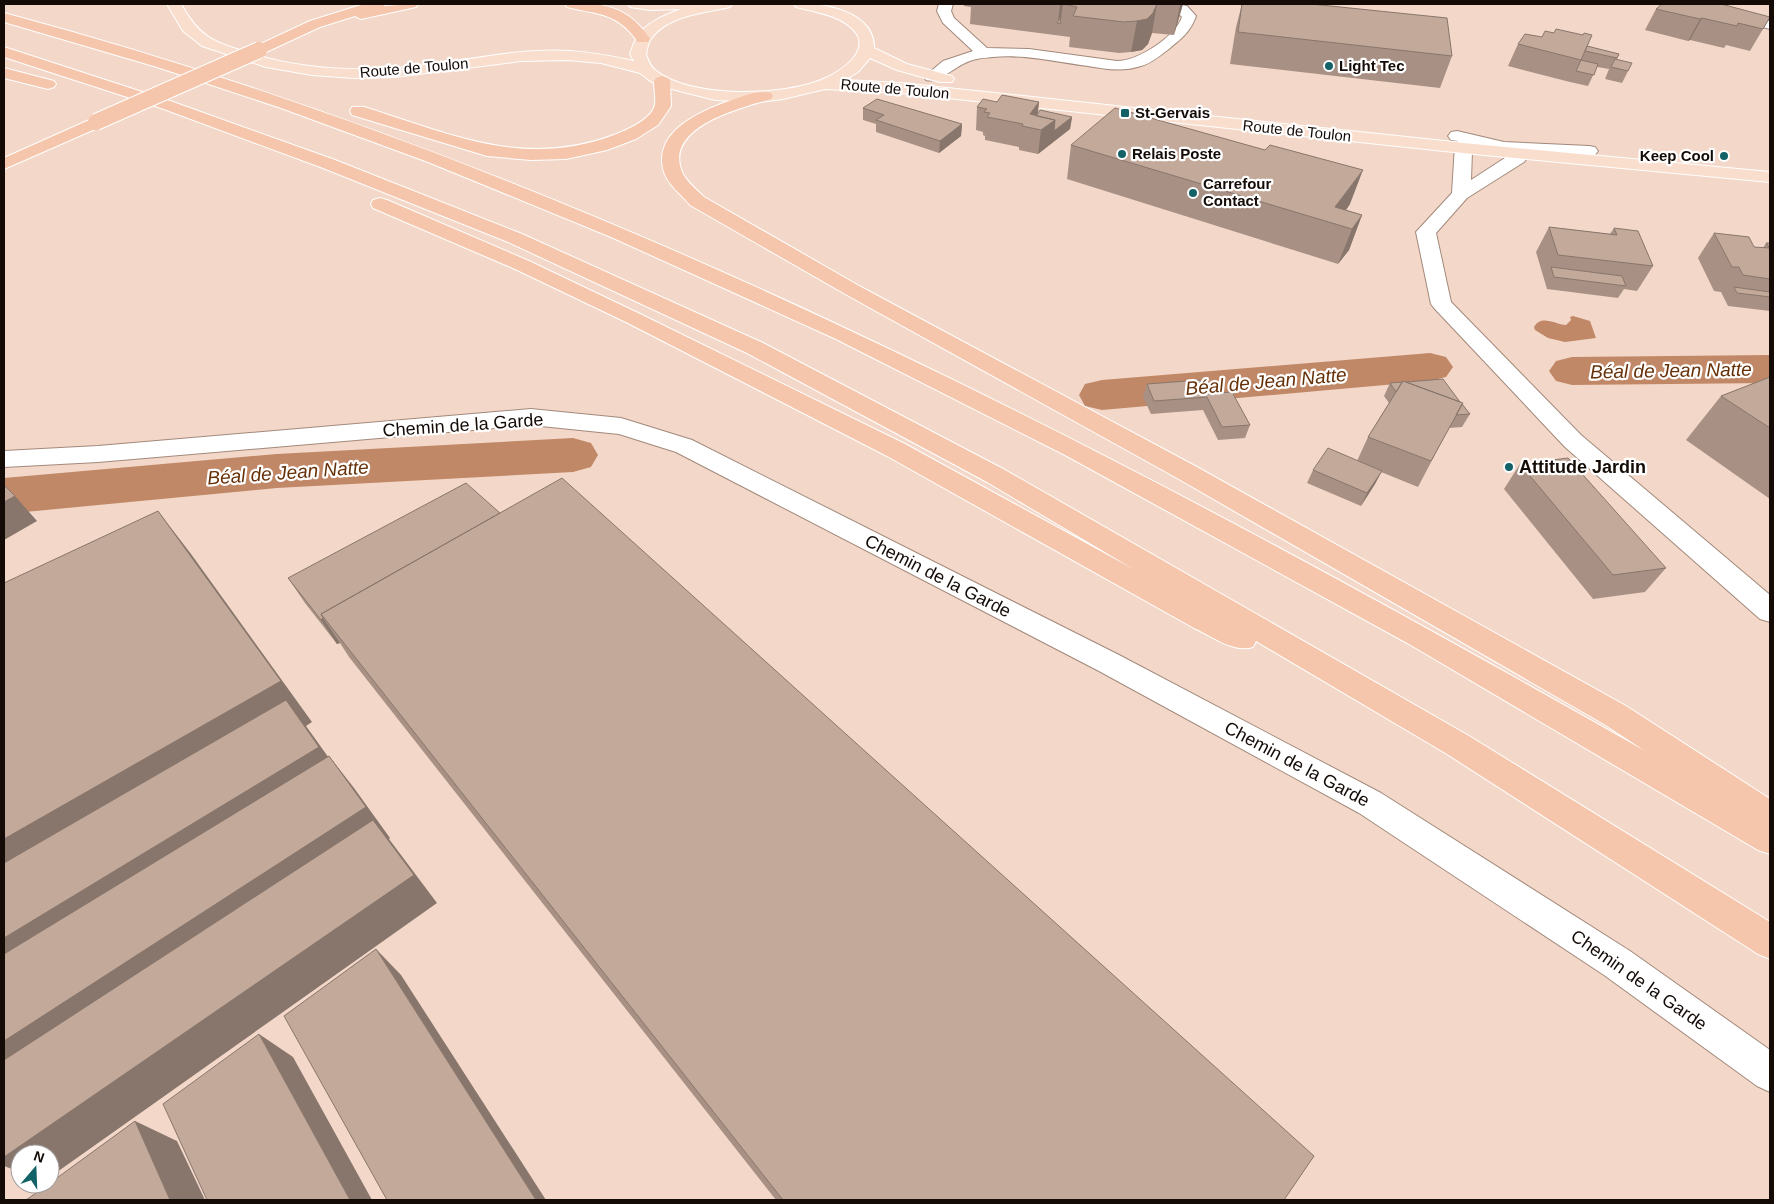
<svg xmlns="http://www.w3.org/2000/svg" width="1774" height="1204" font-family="Arial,sans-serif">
<rect width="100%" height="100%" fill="#f3d8c9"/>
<path fill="#c08867" d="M1573,316L1590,321L1596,338L1565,342L1548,338L1535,330L1534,327C1541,314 1555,324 1566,325L1571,320L1570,317Z"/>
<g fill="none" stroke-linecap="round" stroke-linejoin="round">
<path fill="#c08867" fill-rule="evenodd" d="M1430,353L1446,357L1453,367L1446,377L1430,381L1102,410L1085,406L1079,395L1085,384L1102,380Z
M1770,355V383L1572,385L1556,381L1549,371L1556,361L1572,357Z
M573,438L591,443L598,455L591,467L573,472L277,488L4,514V478L277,454Z"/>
<defs>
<path id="minor" d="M939,4H953L951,11L954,18L987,48L1029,49L1117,61C1138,61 1175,37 1182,17L1178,13L1145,7L1143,4L1182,5L1187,6L1196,16C1191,31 1182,38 1170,48C1161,55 1152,63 1141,66C1123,72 1106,69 1088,66C1057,62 1024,54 993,57C985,58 977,58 970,61C956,65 939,84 926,80L924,77L943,61L973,51L943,23L937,11Z
M1685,4H1707L1770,21V29L1687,7Z
M1457,131L1504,142L1589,146L1595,147L1598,151L1595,155L1589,156L1525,153L1527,158L1524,162L1467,198L1436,233L1451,302L1581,435L1770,595V622L1760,619L1565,447L1434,308L1431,304L1416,232L1452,193L1455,145L1458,141L1451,140L1448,136L1451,132ZM1472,151L1499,152L1508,156L1471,180Z
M531,409L621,418L692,440L1119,655L1381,793L1630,951L1770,1050V1092L1757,1086L1604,975L1359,813L1099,671L676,452L619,434L531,425L98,462L4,467V451L98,446Z"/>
<path id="major" d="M167,4H181C201,40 215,42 253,54C310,72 374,72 434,64C469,60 504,52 539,51C572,49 602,54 634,61L630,54C632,49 633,44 636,39C644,23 665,15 681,9L650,10L630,7L628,4H732L730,7C705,13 667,15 651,39C648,43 647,49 646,54C648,60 650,66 655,70C690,99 782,96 821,80C849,68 881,42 840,20C826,13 811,11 796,7L794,4C821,2 875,11 874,48L907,64L952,76L954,79L952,82H940L897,70L870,58L858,72L845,80L900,83L1463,143L1770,172V182L1463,153L900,93L825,89L783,99L761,102L715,100L660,86L649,80L640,73L601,63L567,60L521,61L395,77L354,78L312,75L266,67L202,46L183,31Z"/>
<path id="highway" d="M364,4H385L384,6L418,4L416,7L361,19L355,16L320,27L264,53H254L251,50L254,47L310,21Z
M565,4C603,2 628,6 650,39L648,42H638C617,12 599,15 567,7Z
M4,13C588,169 1122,454 1645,751L1604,724L1177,478L847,295L690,205C682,195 668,185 664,172C652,133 697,113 726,102C739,98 758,89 771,93L773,96L771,99C741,108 661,127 683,174C688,183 697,190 704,197L861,287L1195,466L1626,706L1770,799V854L1758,850L1409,644L1065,455L836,339L611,237L428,162L281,108L157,67L4,22Z
M4,47L173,102L335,160L522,234L763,343L1005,470L1469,736L1770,922V959L1758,954L1447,754L1256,641L1253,647C1233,653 1212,636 1194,628L887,456L626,322L515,269L373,208L371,204L373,200L380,198L387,200L529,261L640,314L905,444L1135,570L987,482L747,353L508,242L323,168L161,108L4,57Z
M4,68L54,81L56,84L54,87L48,89L4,78Z
M662,76L668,78L670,81L671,106L658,125L636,139L607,150L566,159L531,160L487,156L352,115L350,111L352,107H364C450,134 524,169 614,135C627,130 653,119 655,104C656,97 654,88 654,81L656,78Z
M96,117L102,118L104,122L102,126L4,169V158Z"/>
</defs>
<use href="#minor" stroke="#a2897b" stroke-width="2"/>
<use href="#major" stroke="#fff" stroke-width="2"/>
<use href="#highway" stroke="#fff" stroke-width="2"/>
<use href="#minor" fill="#fff" fill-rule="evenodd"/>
<use href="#major" fill="#f9ddcd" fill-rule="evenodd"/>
<use href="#highway" fill="#f5c6ac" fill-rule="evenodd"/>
<defs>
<path id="highway-bridge" d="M96,122L259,50"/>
</defs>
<use href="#highway-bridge" stroke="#fff" stroke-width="18" stroke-linecap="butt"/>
<use href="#highway-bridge" stroke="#f5c6ac" stroke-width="16"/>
</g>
<path fill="#a89184" d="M964,4H1183L1174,35L1152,33L1148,44L1142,50L1131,52L1119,53L1069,47L1070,37L970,24L971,7L964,6Z
M1242,4H1317H1316H1320H1317L1452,56L1440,88L1230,64L1236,27Z
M1656,9L1770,17L1750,51L1726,45L1724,48L1690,40L1688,41L1645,30Z
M1518,44L1587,46L1619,54L1617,59L1628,71L1622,83L1605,79L1609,69L1597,67L1588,86L1570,82L1508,66Z
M997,102H1039L1038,113L1072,117L1070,129L1038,154L1019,150V147L985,140V136L983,135V132L976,130L977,107Z
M863,108L962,124L961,136L939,153L876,132V124L863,120Z
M1071,145L1350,204L1346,210L1362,215L1349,250L1338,264L1067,179Z
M1549,227L1610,234L1614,228L1653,266L1637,291L1624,289L1618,298L1547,289L1536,252Z
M1714,233L1754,247L1763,248L1766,243H1770V311L1728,306L1721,292L1714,291L1698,258Z
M1770,377V499L1686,440L1721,396Z
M1390,383L1460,402L1470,414L1462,427L1449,428L1418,487L1381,472L1375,484L1361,506L1307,483L1313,470L1357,461L1368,437L1389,403L1384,396Z
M1147,384L1207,394L1250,425L1245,438L1218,440L1203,410L1151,414L1143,397Z
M1520,464L1666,568L1645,592L1593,599L1504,489Z
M500,513L1284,1200H776L349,657L340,643L337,644L305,603L288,578Z"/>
<path fill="#88766c" d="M1060,4H1072H1063L1060,24L1058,23Z
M1157,4L1152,33L1148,44L1142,50L1131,52L1137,21Z
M1180,4H1183L1174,35L1180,5Z
M1702,18L1690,40L1688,41L1700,19Z
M1039,102L1036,125L1030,114Z
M1072,117L1070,129L1038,154L1041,130L1055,120Z
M962,124L961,136L939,153L940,141Z
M1363,170L1350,204L1336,224L1335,207Z
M1362,215L1349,250L1338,264L1352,229Z
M1382,471L1375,484L1361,506L1367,493Z
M15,496L37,521L4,540V502Z
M158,511L191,554L312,722L306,726L344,779L4,992V839Z
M323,618L340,643L337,644L321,620Z
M329,756L354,788L390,838L389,839L437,903L50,1177V1154H20V1172L4,1166V1041Z
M376,949L401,975L546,1200H536Z
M259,1034L293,1057L372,1200H350Z
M135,1121L177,1141L205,1200H170Z"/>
<path fill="#c3a99a" stroke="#88766c" d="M1063,4H1157L1153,13L1147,19L1137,21L1124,22L1073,16L1077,7Z
M1242,4H1311L1447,18L1452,56L1238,32Z
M1662,4H1721L1770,17L1763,29L1738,23L1737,26L1702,18L1700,19L1656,9Z
M1061,16L1060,24L1057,23Z
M1556,29L1583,35L1584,33L1592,35L1581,60L1518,44L1525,34L1542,37L1545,31L1554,33Z
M1587,46L1619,54L1617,58L1585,51Z
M1615,59L1632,63L1628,71L1611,67Z
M1581,60L1598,64L1594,75L1576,71Z
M1002,95L1039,102L1030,114L1055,120L1041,130L1022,126L1023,124L987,117L990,113L984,112L987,109L977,107L983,99L997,102Z
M877,99L962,124L940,141L876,120L884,115L863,108Z
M1115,108L1265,150L1270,145L1363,170L1335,207L1362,215L1352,229L1071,145Z
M1040,110L1072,117L1054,131L1055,120L1036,116Z
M1549,227L1617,235L1614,228L1638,231L1653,266L1558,255Z
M1714,233L1749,237L1754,247L1770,248L1766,243H1770V279L1743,275L1739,267H1732Z
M1551,267L1622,276L1626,286L1554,277Z
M1734,287L1770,292V297L1737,293Z
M1770,377V428L1721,396Z
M1443,379L1460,402L1406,382Z
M1200,380L1207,394L1232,392L1250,425L1222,427L1207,397L1154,401L1147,384Z
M1403,381L1463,403L1431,461L1368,437Z
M1402,382L1396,392L1390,383Z
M1462,404L1470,414L1456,415Z
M1328,448L1382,471L1367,493L1313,470Z
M1568,458L1666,568L1613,575L1520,464Z
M562,478L1314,1156L1284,1200H783L321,614Z
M466,483L500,513L321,614L323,618L321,620L288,578Z
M4,485L15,496L4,502Z
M158,511L281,681L4,839V583Z
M286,700L319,747L4,938V863Z
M329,756L366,807L4,1041V954Z
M373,820L414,875L4,1157V1060Z
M376,949L536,1200H387L284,1016Z
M259,1034L350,1200H207L163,1104Z
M135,1121L170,1200H26L49,1184H50V1183Z"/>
<g fill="#126267" stroke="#fff" stroke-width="2">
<circle cx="1329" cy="66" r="5"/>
<rect x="1120" y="108" width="10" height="10" rx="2.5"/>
<circle cx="1122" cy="154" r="5"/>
<circle cx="1724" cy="156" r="5"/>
<circle cx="1193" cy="193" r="5"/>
<circle cx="1509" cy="467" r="5"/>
</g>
<g text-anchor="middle" stroke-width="4.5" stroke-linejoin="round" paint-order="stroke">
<g font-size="15" font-weight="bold" fill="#140b07" stroke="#fff" text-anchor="start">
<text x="1339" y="71">Light Tec</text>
<text x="1135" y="118">St-Gervais</text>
<text x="1132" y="159">Relais Poste</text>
<text x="1714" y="161" text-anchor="end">Keep Cool</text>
<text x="1203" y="189">Carrefour<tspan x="1203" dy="17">Contact</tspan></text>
</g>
<g font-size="15" fill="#140b07" stroke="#fff">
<text transform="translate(414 68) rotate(-5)" y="5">Route de Toulon</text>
<text transform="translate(895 89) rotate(5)" y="5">Route de Toulon</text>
<text transform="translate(1297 131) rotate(6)" y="5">Route de Toulon</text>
</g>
<g font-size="18" fill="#140b07" stroke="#fff">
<text transform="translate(463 425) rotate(-4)" y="6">Chemin de la Garde</text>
<text transform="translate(938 576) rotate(27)" y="6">Chemin de la Garde</text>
<text transform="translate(1297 764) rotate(28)" y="6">Chemin de la Garde</text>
<text transform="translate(1639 980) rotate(35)" y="6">Chemin de la Garde</text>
</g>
<g font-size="18" font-weight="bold" fill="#140b07" stroke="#fff" text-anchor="start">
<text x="1519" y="473">Attitude Jardin</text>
</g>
<g font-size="19" font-style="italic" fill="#663109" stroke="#fff">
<text transform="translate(1671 370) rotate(-1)" y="7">Béal de Jean Natte</text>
<text transform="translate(1266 381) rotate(-5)" y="7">Béal de Jean Natte</text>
<text transform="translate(288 472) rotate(-4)" y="7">Béal de Jean Natte</text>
</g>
</g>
<rect width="1774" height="1204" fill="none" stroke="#140b07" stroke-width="10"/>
<g transform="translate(35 1169) rotate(19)"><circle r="24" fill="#ffffff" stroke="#a19d9c"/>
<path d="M0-4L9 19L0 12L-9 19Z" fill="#126267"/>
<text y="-8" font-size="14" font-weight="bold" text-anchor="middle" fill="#140b07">N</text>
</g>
</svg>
